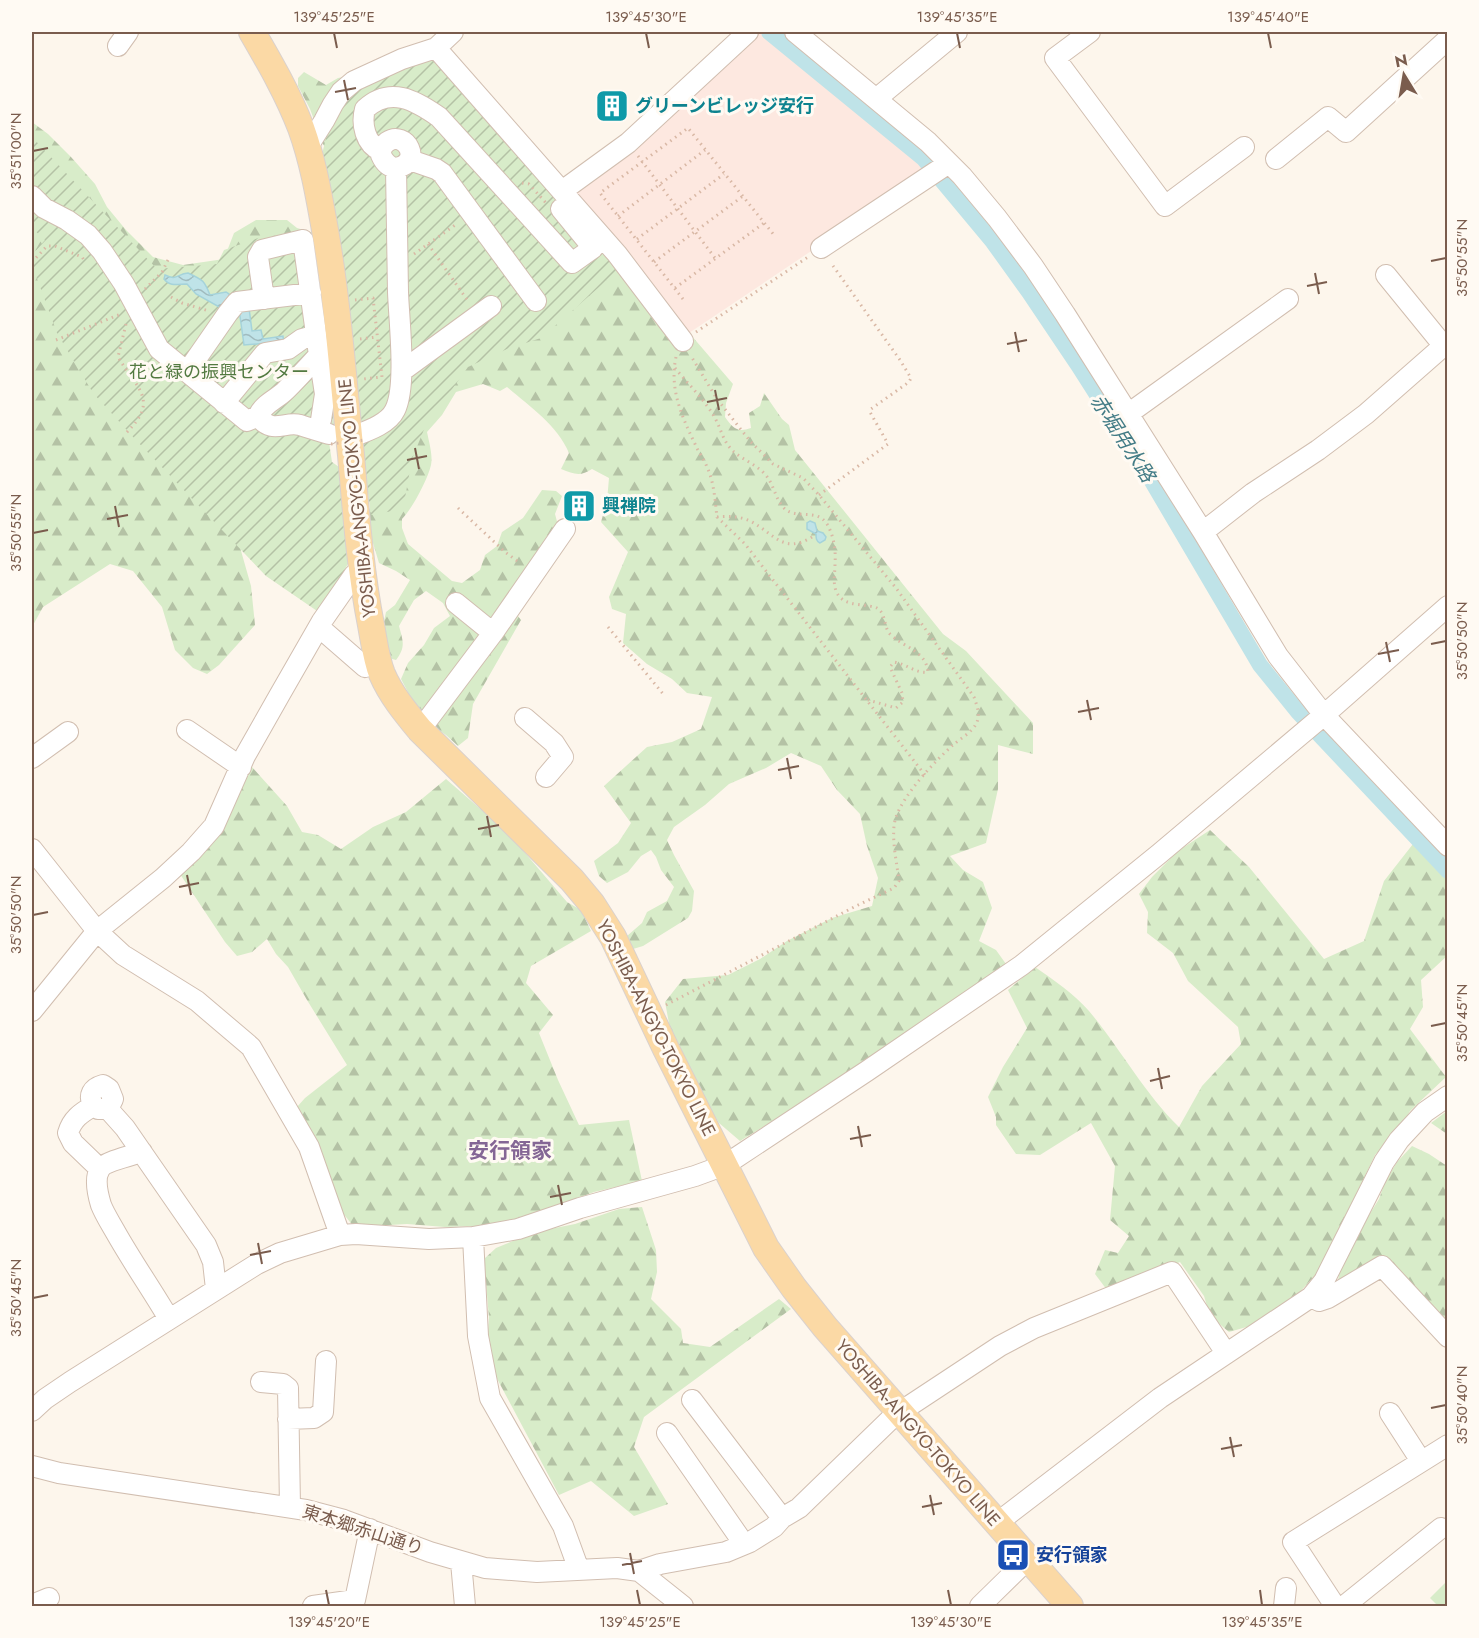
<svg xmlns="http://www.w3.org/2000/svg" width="1479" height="1638" font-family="Jost,'Noto Sans JP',sans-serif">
<defs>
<pattern id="forest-firs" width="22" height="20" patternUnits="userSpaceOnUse" patternTransform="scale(1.5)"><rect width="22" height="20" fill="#d8ecc9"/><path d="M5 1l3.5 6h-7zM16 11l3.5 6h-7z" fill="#b4c2a5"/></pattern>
<pattern id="garden-furrows" width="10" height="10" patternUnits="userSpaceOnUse" patternTransform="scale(1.5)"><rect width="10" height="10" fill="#d8ecc9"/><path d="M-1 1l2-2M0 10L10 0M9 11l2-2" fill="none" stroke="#b4c2a5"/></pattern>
<pattern id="water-waves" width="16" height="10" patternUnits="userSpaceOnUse" patternTransform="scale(1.5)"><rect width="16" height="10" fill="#bfe3e8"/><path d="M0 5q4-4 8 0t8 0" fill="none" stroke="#a0bbbe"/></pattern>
</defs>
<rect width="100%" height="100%" fill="#fdf6ec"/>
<path fill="#fde8e0" d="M739,32H758L795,59L889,134L929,172L686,335L564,182L638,129Z"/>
<path fill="#d8ecc9" d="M1447,1581V1606H1438L1430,1598Z"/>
<path fill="url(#forest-firs)" d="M423,63L685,328L733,384L726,403L725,417C733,428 737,433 751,428L749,413L760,406L764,393L782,419L789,425L795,450L943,634L966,651L1033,723V754L998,745V789L986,843L950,856L963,870L983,882L992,908L979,941L996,950L1006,964L983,981L828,1092L776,1119L740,1141L719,1123L690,1077L671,1034L665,1002L683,979L728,975L760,959L787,941L832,918L872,906L878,878L867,846L860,814L837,790L821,766L791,753L766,768L729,784L705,805L674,827L667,840L674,855L694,891L692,911L688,918L643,946L633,949L627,936L642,923L647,912L667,901L674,887L661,870L656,857L651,850L641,856L628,872L607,883L599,876L594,861L618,843L631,823L604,786L647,747L672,742L701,729L712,697L687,693L672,679L647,664L623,643L626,614L612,609L609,597L628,552L601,522L607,501L609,478L592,469C580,477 574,474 561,469L569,453C557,425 530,407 507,387L500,391L483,384L456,392L442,415L427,432C429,442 433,455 431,465C428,479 412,509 402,519V528L408,544L452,581L462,583L480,570L485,555L497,546L502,532L523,518L542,490L556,491L562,496L555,514L559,529L508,603L521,620L473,704L468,738L458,746L446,735L431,725L427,713L412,707L410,696L401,679L408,663L424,645L434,628L450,616L443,603L426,591L414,600L399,626C403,641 406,647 396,660L385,657L383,626L386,612L395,605L410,580L396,571L379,563L373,543L364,519L384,483L345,178L323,144L310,109L298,86V78L304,72L326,85L338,78Z
M32,122L48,134L71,157L95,184L107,207L126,230L153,257L183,265L224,259L234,233L256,220H287L297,228L304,230L312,241L230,512L251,586L255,625L219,665L207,674L193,668L175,650L162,607L133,571L110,564L43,607L32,627Z
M252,767L287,806L302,832L318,835L341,849L373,827L406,812L446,779L508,833L567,902L581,910L591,931L531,966L526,983L553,1015L539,1033L558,1080L579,1125L629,1120L642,1181L594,1192L506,1225L445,1227L407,1224L354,1227L338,1207L297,1107L305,1098L347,1065L307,1000L288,967L276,954L267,939L252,952L237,956L225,942L180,874L217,831Z
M1210,830L1249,867L1324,959L1364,941L1384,881L1413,844L1447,880V956L1421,980L1423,1007L1410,1029L1446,1077L1410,1111L1401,1128L1375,1155L1320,1270L1297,1295L1250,1326L1229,1332L1210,1316L1204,1296L1180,1262L1145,1277L1107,1290L1095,1274L1105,1250L1118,1253L1129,1236L1110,1220L1115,1166L1091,1123L1040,1155L1016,1154L996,1125V1117L988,1097L1003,1067L1027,1028L1008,990L1035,967C1054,980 1074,994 1089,1011C1120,1048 1144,1093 1179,1127L1202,1086L1241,1044L1238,1027L1188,981L1173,953L1147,933L1148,912L1139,894L1152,877L1178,851Z
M1447,1111V1134L1431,1123Z
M1412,1146L1429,1154L1447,1166V1330L1387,1261L1358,1278L1338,1280L1342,1260L1358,1233L1379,1199L1385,1182L1397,1162Z
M642,1207L656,1250L657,1272L651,1299L681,1329L683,1343L710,1347L779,1299L791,1309L644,1417L634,1447L668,1504L634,1516L591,1481L559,1495L486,1358L489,1318L484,1259L496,1248L535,1232L575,1224L619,1209Z"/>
<path fill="url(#garden-furrows)" d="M437,57L621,268L541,338L507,349L468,367L425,427L412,459L403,509L371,515L322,154L329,127L348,94L387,70Z
M32,137L157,269L217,264L224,250L261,237L312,232L336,441L329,442L332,462L339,467L349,562L320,613L266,576L135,439L93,393L57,333L32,265V255L45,240L32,228Z"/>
<path fill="url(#water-waves)" stroke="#a5d3da" stroke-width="1.5" d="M188,273C203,280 204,280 210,295L226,292L229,294V299L221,308L196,294L187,284C178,284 170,287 164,279L165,275C177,281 177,274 188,273Z
M249,308L252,331L261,330L263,339L283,336L284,346L268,343L244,345L239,309Z
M810,521L815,523L817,531L823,533L826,537L825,540L820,543C816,541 816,538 816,534L807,529V523Z"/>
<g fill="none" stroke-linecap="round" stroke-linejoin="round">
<path stroke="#bfe3e8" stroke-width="16" d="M769,32L923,158L993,242L1029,292L1078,365L1150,478L1260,665L1298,712L1448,871"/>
<defs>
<path id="minor" d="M795,32L928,142L962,176L997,218L1033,266L1065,314L1203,532L1278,656L1324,715L1448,846
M1090,32L1055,58L1165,206L1244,147
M118,46L128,32
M436,48L617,254L683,341
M876,99L957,32
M307,148L324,121L333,104L341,92L354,81L402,59L436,48L453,32
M381,151C365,144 361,124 365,109C390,86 415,100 439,117L572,263L593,248L561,209L571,202
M1276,159L1328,117L1346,132L1448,39
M410,160L436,169L442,173L536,301
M562,191L628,143L748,32
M32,196L44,208L67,220L88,235L102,251L124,284L159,349L247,421L258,416C264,403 276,400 286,390C297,379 308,367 319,355L303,240L262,250L258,257L264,299
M821,248L949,163
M1386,275L1443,345
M319,355L325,394L321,420
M402,371L491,306
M187,372L228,313L237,302L311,293
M224,403L265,353L288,349L302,339L316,335
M1128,414L1288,299
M258,416C272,435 284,421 300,425C309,428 319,431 329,434
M349,438C364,432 388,425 395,410C407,386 399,321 398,292C397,251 397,209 396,168C424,163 406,129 387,142C382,146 381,149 381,155C384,162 388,167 396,168
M1203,532L1253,493L1318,450L1366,414L1448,342
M456,603L493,633
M319,627L365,667L379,661
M525,718L554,743L563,757L546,777
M187,730L241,767
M420,730L493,633L565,529
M32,758L68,732
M32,849L97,931L123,955L197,1001L251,1047L309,1147L340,1235
M32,1011L97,931L163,878L191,852L214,826L245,756L279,696L322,621L354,575L362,569
M93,1106C81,1113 72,1119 68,1133L73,1143L100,1169
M108,1109L113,1099L109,1089L103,1085C92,1088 88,1095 93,1106L98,1109H108L125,1128L206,1245L213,1262L216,1289
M142,1152C133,1155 104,1162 100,1169C94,1178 98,1195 101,1205C105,1215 111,1224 116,1233C133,1263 152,1290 169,1319
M473,1237L478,1336L490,1398L563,1526L579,1570
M1311,1297L1319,1301L1328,1298L1382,1266L1448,1337
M261,1382L283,1384L288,1388L290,1507
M692,1400L782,1518
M32,1411L45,1399L70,1382L241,1274L257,1264L280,1253L340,1235L356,1234L429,1239L473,1237L518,1229L580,1208L695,1176L725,1165L867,1071L1022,965L1159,854L1324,715L1448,606
M900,1412L1000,1346L1034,1328L1172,1272L1226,1353
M1390,1413L1421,1461
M288,1419L314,1418L323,1412L326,1361
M667,1433L744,1544
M32,1466L59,1473L306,1510L344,1520L430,1552L485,1568L537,1572L617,1568L639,1571L683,1606
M997,1523L1160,1398L1311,1297L1324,1281L1384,1162L1399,1140L1425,1112L1448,1096
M461,1562L465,1606
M639,1571L660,1564L726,1552L750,1542L774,1527L782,1518L799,1508L899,1411
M32,1605L49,1598
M313,1606L355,1600L370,1529
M980,1606L1028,1559
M1284,1606L1286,1588
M1335,1606L1293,1542L1448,1445
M1344,1606L1441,1528"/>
<path id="major" d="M252,32C270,63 288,94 301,128C313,161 319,196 325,230C338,304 343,380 351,455C356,512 360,569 371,625C374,641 376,659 382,674C391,695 406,713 420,730L572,880L592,904L613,937L666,1049L766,1248L794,1288L825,1327L1070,1606"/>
</defs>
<use href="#minor" stroke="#d1beb0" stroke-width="22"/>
<use href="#major" stroke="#dad1cd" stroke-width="28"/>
<path stroke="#d9b8a5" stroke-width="3" stroke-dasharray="1.5 4.5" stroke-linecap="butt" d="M638,156L715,258
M522,183L529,184L546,203
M618,216L705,150
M637,239L724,174
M428,244L468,301
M414,254L458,223
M32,262L47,246H55L82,257L84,260
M654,262L743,196
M675,288L764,223
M145,289L162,272L170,256
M171,297L182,303L209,311
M683,299L600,193L688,128L774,235
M355,300L373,298L382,377L363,379
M126,324L118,357C137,389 160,400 126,433
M696,332L808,257
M360,339L377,337
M56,340L121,314
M676,357C669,389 682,417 696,446C699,453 704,459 707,467C714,482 715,500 717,517L745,544L925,775
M675,368C688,384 705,400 715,418C721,429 723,441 732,450C742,460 759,465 768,478C774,487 776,499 783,507C795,521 816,507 827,524C834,536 836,551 835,564C835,576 831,590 842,599C850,606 868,604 877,608C887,614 883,628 891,635C905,648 926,651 928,672C916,674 907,664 894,662L890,667L902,693L903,702L896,708L868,700
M819,495L888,444L870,412L871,409L909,382L911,378L900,360L831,263
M458,508L505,552L520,563
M717,517C727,516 740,516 750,521C774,533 783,555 812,537
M608,627L664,695
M666,1005L856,906L894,888L899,881C897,863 890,834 896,817C904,794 934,762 953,745C960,739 972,732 976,724C981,715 977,706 974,697L896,588L819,495L803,478L773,464L750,441L717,399L691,356"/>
<use href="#minor" stroke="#fff" stroke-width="20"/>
<use href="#major" stroke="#fbd9a5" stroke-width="26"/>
<path stroke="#d9b8a5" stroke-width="3" stroke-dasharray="1.5 4.5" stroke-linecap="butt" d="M331,444L365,440"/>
</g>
<path fill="none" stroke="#7a5c4d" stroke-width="2" d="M334,33L337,48M646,33L649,48M957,33L960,48M1268,33L1271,48M344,80L348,100M335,92L356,88M33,151L48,148M1431,261L1446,258M1315,273L1319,294M1307,286L1327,282M1015,332L1019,352M1007,344L1027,340M715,390L719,410M707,402L727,398M415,448L419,469M407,460L427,456M115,506L119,527M107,519L128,515M33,533L48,530M1386,642L1390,662M1431,644L1446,641M1378,654L1399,650M1087,700L1091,720M1078,712L1099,708M787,758L791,779M778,770L799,766M487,816L491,837M478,829L499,825M187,875L191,895M179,887L199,883M33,915L48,912M1431,1026L1446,1023M1158,1068L1162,1089M1150,1081L1170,1076M858,1126L862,1147M850,1139L871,1135M558,1185L562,1205M550,1197L571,1193M258,1243L262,1264M250,1255L271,1251M33,1298L48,1295M1431,1408L1446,1405M1230,1437L1234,1457M1221,1449L1242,1445M930,1495L934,1515M922,1507L942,1503M630,1553L634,1574M622,1565L642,1561M326,1590L329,1605M637,1590L640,1605M948,1590L951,1605M1260,1590L1262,1605"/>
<defs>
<symbol id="building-square" viewBox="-11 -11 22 22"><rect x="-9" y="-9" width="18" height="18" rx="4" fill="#0f9aa8" stroke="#fffaf3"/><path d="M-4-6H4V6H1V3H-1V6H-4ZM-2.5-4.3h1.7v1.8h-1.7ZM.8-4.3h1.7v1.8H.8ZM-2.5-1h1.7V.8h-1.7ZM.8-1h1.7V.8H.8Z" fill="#fff"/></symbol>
<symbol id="bus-square" viewBox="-11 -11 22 22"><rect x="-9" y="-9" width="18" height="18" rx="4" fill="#1a4fb4" stroke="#fffaf3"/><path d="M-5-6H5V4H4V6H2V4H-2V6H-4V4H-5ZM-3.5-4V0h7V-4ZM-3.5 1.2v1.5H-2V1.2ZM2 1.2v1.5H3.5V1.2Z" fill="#fff"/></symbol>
</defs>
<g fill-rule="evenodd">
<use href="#building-square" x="593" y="87" width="38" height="38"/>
<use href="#building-square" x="560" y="487" width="38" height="38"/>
<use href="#bus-square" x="994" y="1536" width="38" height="38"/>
</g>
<g text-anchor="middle" stroke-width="6" stroke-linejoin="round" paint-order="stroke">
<g font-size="18" font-weight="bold" fill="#0d838f" stroke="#fffaf3" text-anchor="start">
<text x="635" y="112">グリーンビレッジ安行</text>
<text x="602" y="512">興禅院</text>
</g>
<g font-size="18" fill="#537a41" stroke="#fffaf3">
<text x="219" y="378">花と緑の振興センター</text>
</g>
<g font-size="18" fill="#7a5c4d" stroke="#fffaf3">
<text transform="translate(357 498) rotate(-96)" y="6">YOSHIBA-ANGYO-TOKYO LINE</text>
<text transform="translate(656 1028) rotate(63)" y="6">YOSHIBA-ANGYO-TOKYO LINE</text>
<text transform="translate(918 1433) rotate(49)" y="6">YOSHIBA-ANGYO-TOKYO LINE</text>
<text transform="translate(363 1530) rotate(18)" y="6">東本郷赤山通り</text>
</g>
<g font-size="18" font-weight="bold" fill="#164399" stroke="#fffaf3" text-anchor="start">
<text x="1036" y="1561">安行領家</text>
</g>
<g font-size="20" font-style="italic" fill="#437c86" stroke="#fffaf3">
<text transform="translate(1123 438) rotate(57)" y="7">赤堀用水路</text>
</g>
<g font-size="21" font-weight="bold" fill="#846695" stroke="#fffaf3">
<text x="510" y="1158">安行領家</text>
</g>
</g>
<rect width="1479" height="1638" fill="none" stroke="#fffaf3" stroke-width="66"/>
<g transform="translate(1404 75) rotate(349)" stroke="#fffaf3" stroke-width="4.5" paint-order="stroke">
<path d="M0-4.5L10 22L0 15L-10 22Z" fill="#7a5c4d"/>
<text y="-9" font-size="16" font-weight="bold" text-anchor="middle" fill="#7a5c4d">N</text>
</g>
<rect x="33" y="33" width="1413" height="1572" fill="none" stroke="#7a5c4d" stroke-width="2"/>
<g font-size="15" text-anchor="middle" fill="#7a5c4d">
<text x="334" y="22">139°45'25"E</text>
<text x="646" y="22">139°45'30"E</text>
<text x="957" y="22">139°45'35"E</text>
<text x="1268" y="22">139°45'40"E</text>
<text transform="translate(16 151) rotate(-90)" y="5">35°51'00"N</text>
<text transform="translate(1462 258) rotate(-90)" y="5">35°50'55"N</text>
<text transform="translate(16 533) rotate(-90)" y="5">35°50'55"N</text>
<text transform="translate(1462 641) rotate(-90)" y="5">35°50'50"N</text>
<text transform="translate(16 915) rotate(-90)" y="5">35°50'50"N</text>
<text transform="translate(1462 1023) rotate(-90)" y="5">35°50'45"N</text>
<text transform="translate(16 1298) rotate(-90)" y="5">35°50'45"N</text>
<text transform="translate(1462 1405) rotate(-90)" y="5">35°50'40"N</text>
<text x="329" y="1627">139°45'20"E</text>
<text x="640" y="1627">139°45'25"E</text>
<text x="951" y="1627">139°45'30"E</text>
<text x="1262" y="1627">139°45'35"E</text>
</g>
</svg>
